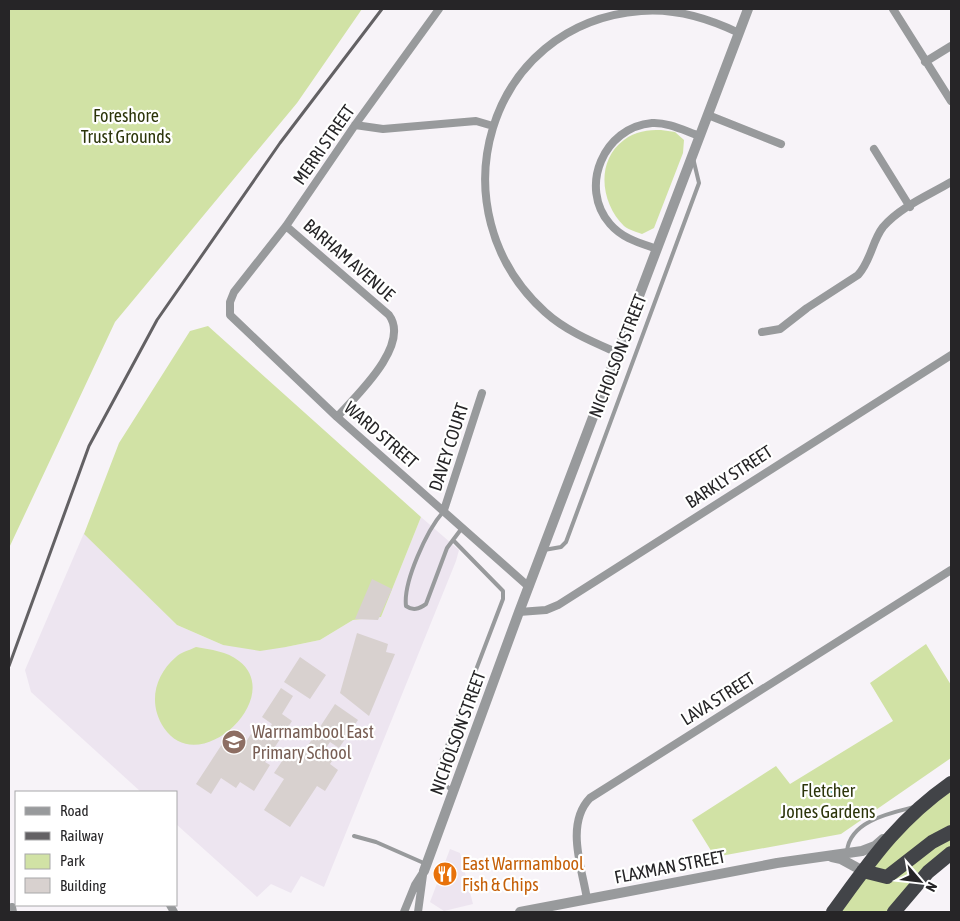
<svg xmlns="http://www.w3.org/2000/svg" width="960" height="921" font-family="'Asap Condensed',sans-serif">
<rect width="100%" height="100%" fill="#f7f3f8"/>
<path fill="#ede5f0" d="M421,517L459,550L456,561L324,887L301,876L291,893L271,884L257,897L176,824V792H141L31,692L25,670L84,533L177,625L223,645L286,647L320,640L353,620L381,617Z
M450,849L460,853L473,904L444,911L430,902Z"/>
<path fill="#d1e2a5" d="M9,9H362L297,103L115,322L9,548Z
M661,130L675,132L684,140L683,153L654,228L642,234C637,232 629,230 624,226C601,204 595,161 624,140C635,131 648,130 661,130Z
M208,326L421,517L381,617L353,620L320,640L286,647L260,651L223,645L177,625L84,534L119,443L190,331Z
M926,644L951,685V758L841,834L715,857L692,820L776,766L790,784L893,721L870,683Z
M196,647C211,650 227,651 239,661C286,697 199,780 164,728C148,704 154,676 176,657C181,652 190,650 196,647Z
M951,783V853L894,912H833L883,843Z"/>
<path fill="#40b7b8" d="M833,785L835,789L841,785L843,788L837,792L839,795L835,798L833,795L828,798L825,794Z"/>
<path fill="#d8d1cf" d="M372,579L392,589L378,620L355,619Z
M357,633L388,644L386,652L395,654L369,716L340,693Z
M300,657L326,675L310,699L284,682Z
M281,688L293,696L282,714L292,721L265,762L270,765L254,791L240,782L236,788L221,778L211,794L196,784L228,735L244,745L251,734L261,740L272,724L262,717Z
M335,704L358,720L339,748L330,742L324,751L334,758L330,764L338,770L325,791L317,786L290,827L264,810L284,779L274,773L289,751L299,759Z"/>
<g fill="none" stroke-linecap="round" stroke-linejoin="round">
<path stroke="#989a9c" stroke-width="4" d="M443,512C427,530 403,582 406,606C413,611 419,609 426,604L447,548L462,528
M544,550L561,547L566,542L699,183L693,158
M452,790L437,780V772L503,599V591L453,540
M354,836L376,842L426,864
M847,851C850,821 890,813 914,807"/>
<path stroke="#989a9c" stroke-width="8" d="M439,9L355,125L286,226L234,292L230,302V315L337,417L529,587
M893,9L951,101
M925,62L951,46
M708,115L781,144
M355,125L383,129L476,121L493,126
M874,149L910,207
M286,226L389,315C411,345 356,396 337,417
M657,249C640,243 623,239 610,224C578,187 604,127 652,123C668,122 685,131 700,136
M762,332L780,329L807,308L858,275C871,261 872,241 883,227C900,207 929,195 951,182
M618,353C593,342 566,331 545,312C433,211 486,23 641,11C676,8 708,18 739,33
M444,510L482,393
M519,612L546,610L558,605L951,355
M587,899C582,868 565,824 590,798L951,570
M170,905L174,912
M12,907L13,912
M404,912L415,885L424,871
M418,912L423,875"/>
<path stroke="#989a9c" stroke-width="10" d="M832,857L841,859L863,871
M424,871L519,612L748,9
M520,912L777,863L862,851L875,846L883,839"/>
<path stroke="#424448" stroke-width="14" d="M863,871L887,877L932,842L951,832
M833,912C871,860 897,821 951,783
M894,912L928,872L951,853"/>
<path stroke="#636164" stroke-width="3" d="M9,666L89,446L157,320L280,143L382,9"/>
</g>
<defs>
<symbol id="school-disc" viewBox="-11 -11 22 22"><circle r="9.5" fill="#8d6e63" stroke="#fff"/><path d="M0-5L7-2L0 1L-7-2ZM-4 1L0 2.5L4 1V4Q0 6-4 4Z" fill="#fff"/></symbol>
<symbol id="restaurant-disc" viewBox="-11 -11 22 22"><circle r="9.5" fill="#e8710a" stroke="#fff"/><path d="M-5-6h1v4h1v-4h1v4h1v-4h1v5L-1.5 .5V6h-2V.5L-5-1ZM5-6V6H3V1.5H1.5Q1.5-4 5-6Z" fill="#fff"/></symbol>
</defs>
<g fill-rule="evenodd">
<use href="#school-disc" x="220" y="728" width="28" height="28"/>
<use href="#restaurant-disc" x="431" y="860" width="28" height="28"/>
</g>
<g text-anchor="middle" stroke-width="4.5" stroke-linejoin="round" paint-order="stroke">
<g font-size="18" fill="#2c350a" stroke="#fff">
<text x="126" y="122">Foreshore<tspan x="126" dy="21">Trust Grounds</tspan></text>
<text x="828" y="797">Fletcher<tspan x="828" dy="21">Jones Gardens</tspan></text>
</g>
<g font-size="18" fill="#262527" stroke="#fff">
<text transform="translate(324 145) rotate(-55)" y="6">MERRI STREET</text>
<text transform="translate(349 260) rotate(41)" y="6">BARHAM AVENUE</text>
<text transform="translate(618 356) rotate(-69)" y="6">NICHOLSON STREET</text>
<text transform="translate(381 435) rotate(41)" y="6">WARD STREET</text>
<text transform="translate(449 447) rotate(-72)" y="6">DAVEY COURT</text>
<text transform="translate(729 477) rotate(-33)" y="6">BARKLY STREET</text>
<text transform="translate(718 699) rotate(-32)" y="6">LAVA STREET</text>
<text transform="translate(458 733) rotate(-70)" y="6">NICHOLSON STREET</text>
<text transform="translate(670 867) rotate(-11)" y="6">FLAXMAN STREET</text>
</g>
<g font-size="18" fill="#785e54" stroke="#fff" text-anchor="start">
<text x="252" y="738">Warrnambool East<tspan x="252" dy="21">Primary School</tspan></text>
</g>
<g font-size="18" fill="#c56008" stroke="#fff" text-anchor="start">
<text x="462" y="870">East Warrnambool<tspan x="462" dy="21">Fish &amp; Chips</tspan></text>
</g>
</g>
<rect width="960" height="921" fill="none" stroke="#262527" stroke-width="20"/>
<rect x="15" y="791" width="162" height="115" fill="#ffffff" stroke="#a8a8a9"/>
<rect x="25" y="807" width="25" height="8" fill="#989a9c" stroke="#a8a8a9"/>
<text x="60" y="816" font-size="15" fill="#262527">Road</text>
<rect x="25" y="832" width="25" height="8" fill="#636164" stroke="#a8a8a9"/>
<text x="60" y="841" font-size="15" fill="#262527">Railway</text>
<rect x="25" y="854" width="25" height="15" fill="#d1e2a5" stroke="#a8a8a9"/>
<text x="60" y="866" font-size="15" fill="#262527">Park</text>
<rect x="25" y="878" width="25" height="15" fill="#d8d1cf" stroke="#a8a8a9"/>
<text x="60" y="891" font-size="15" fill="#262527">Building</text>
<g transform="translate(920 881) rotate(118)" stroke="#ffffff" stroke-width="4" paint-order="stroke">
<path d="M0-4L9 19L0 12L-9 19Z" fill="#262527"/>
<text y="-8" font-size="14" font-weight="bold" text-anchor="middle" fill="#262527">N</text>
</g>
</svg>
